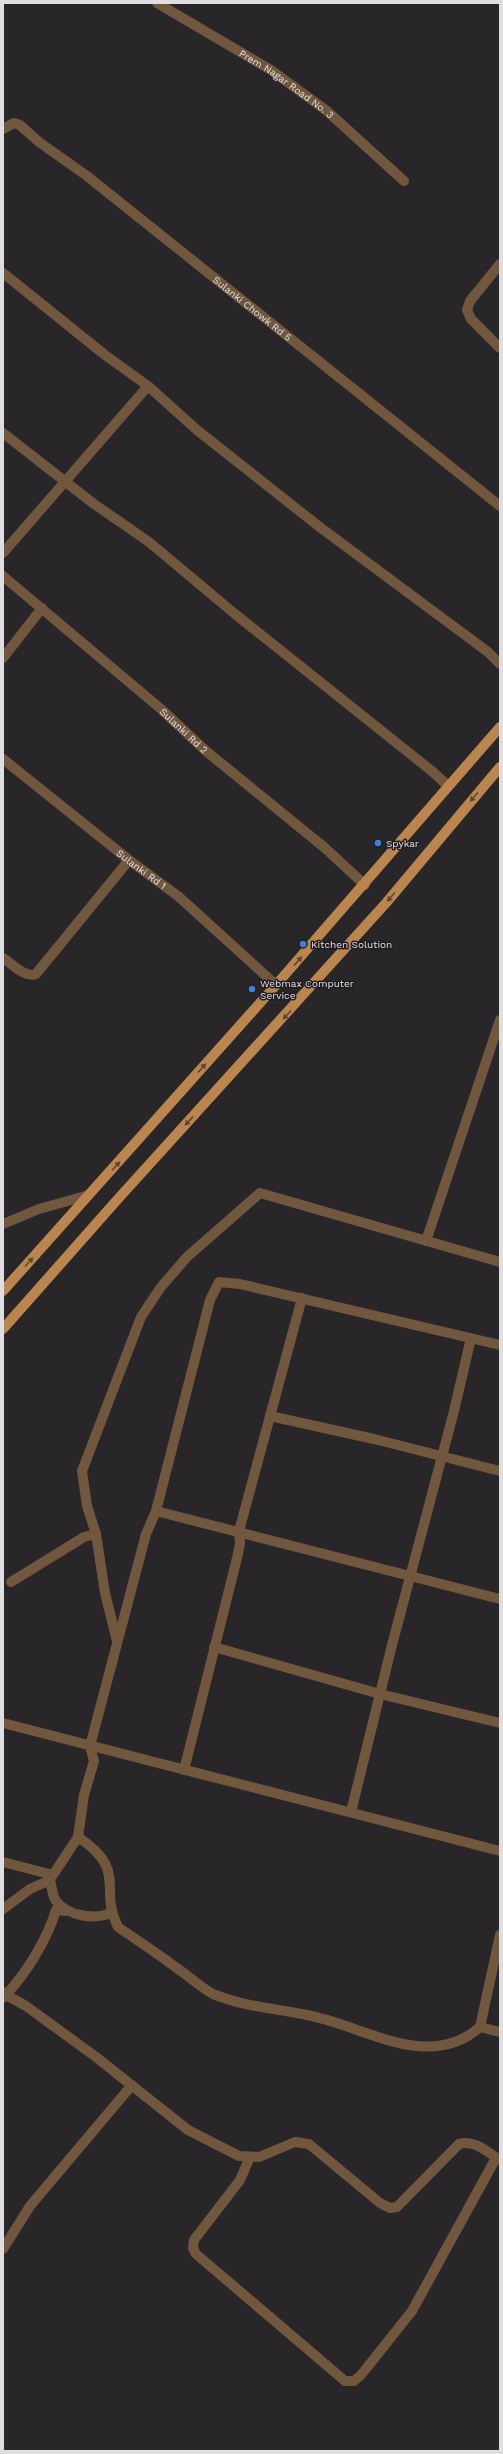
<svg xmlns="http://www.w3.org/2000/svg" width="503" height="2454" font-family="'Work Sans',sans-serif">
<rect width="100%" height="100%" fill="#292629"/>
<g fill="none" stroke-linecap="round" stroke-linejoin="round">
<g stroke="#71573e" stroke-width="10">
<path id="s1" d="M157,3L271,70L327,111L404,181"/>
<path id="s2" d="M3,129L14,123L20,125L39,142L87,176L500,506"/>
<path d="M500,264L470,301L467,310L471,319L500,348"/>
<path d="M3,273L105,355L148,386L197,430L321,528L488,652L500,664"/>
<path d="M3,433L94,504L149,542L235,614L433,772L448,786"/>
<path d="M3,553L148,386"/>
<path id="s3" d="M3,576L161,709L206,751L325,848L365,885"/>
<path d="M3,658L42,608"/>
<path id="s4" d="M3,759L129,860L178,896L276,985"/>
<path d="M3,958C12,964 25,978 36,974L129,860"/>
<path d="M3,1224L39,1209L89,1195"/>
<path d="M426,1241L500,1020"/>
<path d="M270,1416L374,1439L500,1471"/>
<path d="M156,1511L500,1599"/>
<path d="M11,1582L84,1537L96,1534"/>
<path d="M117,1641L105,1593L96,1534L87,1506L82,1471L141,1317L161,1287L187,1257L260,1193L500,1262"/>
<path d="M214,1647L380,1694L500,1723"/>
<path d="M3,1723L500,1851"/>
<path d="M184,1770L237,1558L240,1544L239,1531L302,1298"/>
<path d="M351,1812L392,1645L454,1411L471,1338"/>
<path d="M78,1837C129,1871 98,1888 118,1927C138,1941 159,1954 178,1969C189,1976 201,1988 213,1994C245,2007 274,2008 307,2015C363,2025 428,2073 480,2027L500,1935"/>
<path d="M3,1862L53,1875L78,1837L84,1795L94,1761L90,1746L146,1534L156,1511L210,1300L219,1282L240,1284L500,1345"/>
<path d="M3,1909L30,1889L50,1880C52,1886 52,1896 56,1901C68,1916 94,1920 111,1913"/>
<path d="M3,1992L6,1995C27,1972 47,1940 56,1910L66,1911"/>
<path d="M3,1998L6,1995L26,2006L96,2057L188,2130L239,2156L259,2157L295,2142L309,2144L380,2203L390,2208L397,2207L459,2144C474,2139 487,2152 500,2160"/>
<path d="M480,2027L500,2032"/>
<path d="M250,2157L240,2180L194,2240L193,2248L196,2254L345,2381H354L361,2375L412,2311L496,2158"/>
<path d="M3,2249L30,2206L132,2085"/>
</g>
<path stroke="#bb864e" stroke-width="10" d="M3,1291L276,985L500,727
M3,1329L117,1200L386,903L500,767"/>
</g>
<defs><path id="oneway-solid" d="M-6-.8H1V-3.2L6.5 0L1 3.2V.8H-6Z"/></defs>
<g fill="#5d4732">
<use href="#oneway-solid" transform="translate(474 797) rotate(131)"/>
<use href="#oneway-solid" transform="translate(391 897) rotate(130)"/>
<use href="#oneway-solid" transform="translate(298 961) rotate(-49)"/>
<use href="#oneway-solid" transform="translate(287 1015) rotate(133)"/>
<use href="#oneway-solid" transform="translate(202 1068) rotate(-48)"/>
<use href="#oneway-solid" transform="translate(189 1121) rotate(133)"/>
<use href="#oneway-solid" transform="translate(116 1166) rotate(-48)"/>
<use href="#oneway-solid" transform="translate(29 1262) rotate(-48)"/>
</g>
<g fill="#3f7fe0" stroke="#1f1d1f" stroke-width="1.5">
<circle cx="378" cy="843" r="4"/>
<circle cx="303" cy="944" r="4"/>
<circle cx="252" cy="989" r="4"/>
</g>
<g text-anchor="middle" stroke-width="3" stroke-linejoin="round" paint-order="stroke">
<g font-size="10" fill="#e0dee0" stroke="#1f1d1f">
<text dy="4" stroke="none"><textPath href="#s1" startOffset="153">Prem Nagar Road No. 3</textPath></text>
<text dy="4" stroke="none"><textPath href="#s2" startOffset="315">Sulanki Chowk Rd 5</textPath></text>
<text dy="4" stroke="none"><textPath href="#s3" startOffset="238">Sulanki Rd 2</textPath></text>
<text dy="4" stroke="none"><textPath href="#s4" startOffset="177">Sulanki Rd 1</textPath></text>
</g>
<g font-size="10" fill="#e0dee0" stroke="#1f1d1f" text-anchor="start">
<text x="386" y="847">Spykar</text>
<text x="311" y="948">Kitchen Solution</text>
<text x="260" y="987">Webmax Computer<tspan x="260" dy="12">Service</tspan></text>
</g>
</g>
<rect width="503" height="2454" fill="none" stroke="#e0dee0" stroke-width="8"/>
</svg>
